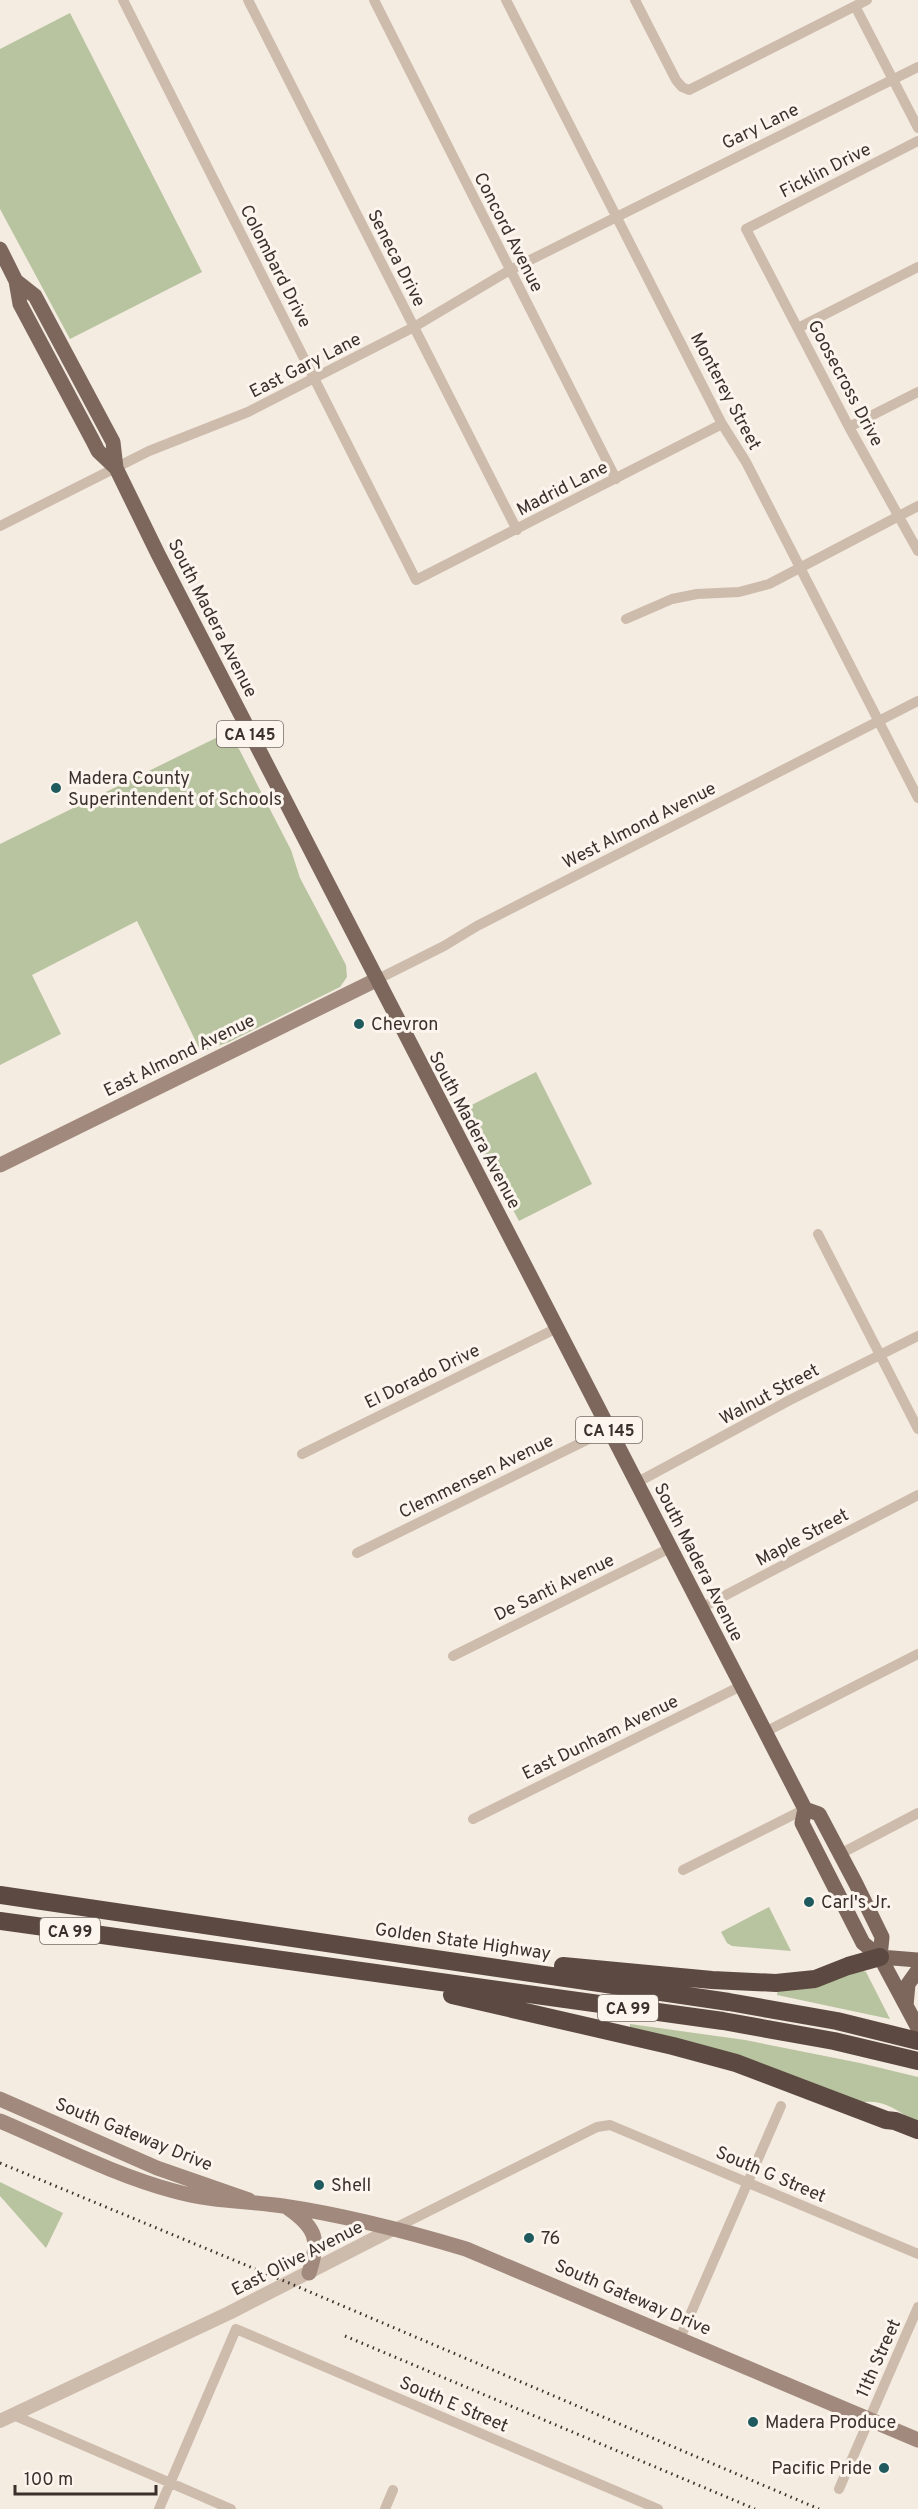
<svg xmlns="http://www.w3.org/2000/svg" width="918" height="2509" font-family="Overpass,sans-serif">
<rect width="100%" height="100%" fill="#f4ebe1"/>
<path fill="#b8c4a0" d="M70,13L202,272L70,339L0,209V49Z
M226,733L239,749L291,850L300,878L346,965L347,977L340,987L229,1042L201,1052L137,921L32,975L61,1034L0,1065V844Z
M536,1072L592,1184L519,1221L460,1111Z
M769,1907L791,1951L732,1946L727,1943L721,1932Z
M858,1969L866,1972L890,2019L777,1995L778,1988Z
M630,2024L745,2040L860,2063L918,2077V2122C897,2112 884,2097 859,2103L630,2030Z
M0,2182L63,2213L46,2248L0,2196Z"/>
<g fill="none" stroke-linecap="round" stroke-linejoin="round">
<path stroke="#cdbbac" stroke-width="10" d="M123,0L416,580L722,424
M248,0L517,530
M374,0L616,479
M506,0L722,424L746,462L918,798
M635,0L676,80L682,87L689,90L867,0
M855,6L918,128
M918,141L746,229L849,427L918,551
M798,328L918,267
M849,427L918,392
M0,526L149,451L248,412L414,327L510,270L918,67
M626,619L672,599L697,594L739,592L769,584L918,506
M376,980L444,946L477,926L918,701
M818,1234L918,1429
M302,1454L557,1328
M636,1483L790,1400L918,1336
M357,1553L609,1429
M701,1608L918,1495
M453,1656L670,1548
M765,1732L918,1654
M473,1819L741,1686
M840,1854L918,1813
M683,1870L805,1809
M393,2229L597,2127L610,2125L918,2254
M236,2329L658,2509
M680,2338L781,2106
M13,2415L231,2509
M839,2489L918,2307
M159,2509L236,2329
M385,2509L393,2490"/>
<path stroke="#cdbbac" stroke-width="14" d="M0,2421L229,2313L393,2229"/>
<path stroke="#a18a7d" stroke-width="15" d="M0,1165L376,980
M0,2099L157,2168L249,2200
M0,2121C57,2145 114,2175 174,2191C210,2201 246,2201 283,2206C344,2215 406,2231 466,2249L918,2440
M288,2208C317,2228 320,2241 309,2273"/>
<path stroke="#7d675c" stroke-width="15" d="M0,249L16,281L20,304L93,441L98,451L116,468
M16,281L35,296L113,442L116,468L158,554L805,1809L802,1823L863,1943L880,1957L918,2028
M805,1809L819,1814L856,1884L882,1937L880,1957
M880,1957L918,1960
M906,2006L908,1984L918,1970"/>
<path stroke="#5c4a42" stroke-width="18" d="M0,1895L729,2002L837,2021L918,2041
M0,1921L723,2021L834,2041L918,2061
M563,1966L712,1980L776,1983L815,1979L848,1966L880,1957
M452,1995L673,2046L736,2063L886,2120L895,2121L918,2130"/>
<path stroke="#3b302b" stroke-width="3" stroke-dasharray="1.5 4.5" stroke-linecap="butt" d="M0,2163L289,2283L819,2509
M345,2336L755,2509"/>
</g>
<g fill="#1f5a5e" stroke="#fbf5ee" stroke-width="2">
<circle cx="56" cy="788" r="6"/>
<circle cx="359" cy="1024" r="6"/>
<circle cx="809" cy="1902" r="6"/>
<circle cx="319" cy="2185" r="6"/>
<circle cx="529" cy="2238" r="6"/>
<circle cx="753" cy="2422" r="6"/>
<circle cx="884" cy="2468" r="6"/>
</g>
<g text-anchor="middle" stroke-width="6" stroke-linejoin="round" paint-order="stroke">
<g fill="#fbf5ee" stroke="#756b66" stroke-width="1.5">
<rect x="217" y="721" width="66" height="26" rx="4.5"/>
<rect x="576" y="1417" width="66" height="26" rx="4.5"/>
<rect x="40" y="1918" width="60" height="26" rx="4.5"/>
<rect x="598" y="1995" width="60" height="26" rx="4.5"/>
</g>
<g font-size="16" font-weight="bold" fill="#3b302b">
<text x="250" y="740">CA 145</text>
<text x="609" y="1436">CA 145</text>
<text x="70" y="1937">CA 99</text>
<text x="628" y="2014">CA 99</text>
</g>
<g font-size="18" fill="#3b302b" stroke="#fbf5ee">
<text transform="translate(760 126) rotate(-26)" y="6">Gary Lane</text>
<text transform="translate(825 170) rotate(-27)" y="6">Ficklin Drive</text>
<text transform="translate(509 232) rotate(63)" y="6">Concord Avenue</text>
<text transform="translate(397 258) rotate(63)" y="6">Seneca Drive</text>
<text transform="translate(276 266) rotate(63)" y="6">Colombard Drive</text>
<text transform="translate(305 365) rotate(-27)" y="6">East Gary Lane</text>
<text transform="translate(846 383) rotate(62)" y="6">Goosecross Drive</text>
<text transform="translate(726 391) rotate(62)" y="6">Monterey Street</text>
<text transform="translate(562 488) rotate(-27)" y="6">Madrid Lane</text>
<text transform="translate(213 618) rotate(63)" y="6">South Madera Avenue</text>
<text transform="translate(639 825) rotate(-27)" y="6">West Almond Avenue</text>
<text transform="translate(179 1055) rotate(-26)" y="6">East Almond Avenue</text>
<text transform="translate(475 1130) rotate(62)" y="6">South Madera Avenue</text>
<text transform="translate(422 1376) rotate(-26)" y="6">El Dorado Drive</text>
<text transform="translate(769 1394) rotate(-28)" y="6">Walnut Street</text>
<text transform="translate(476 1476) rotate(-26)" y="6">Clemmensen Avenue</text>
<text transform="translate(802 1537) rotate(-28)" y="6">Maple Street</text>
<text transform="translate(699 1562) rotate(63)" y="6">South Madera Avenue</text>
<text transform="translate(554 1587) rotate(-26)" y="6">De Santi Avenue</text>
<text transform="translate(600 1737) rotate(-26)" y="6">East Dunham Avenue</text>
<text transform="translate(463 1941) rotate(8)" y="6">Golden State Highway</text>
<text transform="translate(134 2134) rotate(22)" y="6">South Gateway Drive</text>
<text transform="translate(771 2174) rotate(23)" y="6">South G Street</text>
<text transform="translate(297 2258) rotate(-27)" y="6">East Olive Avenue</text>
<text transform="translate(633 2297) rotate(23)" y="6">South Gateway Drive</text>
<text transform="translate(878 2358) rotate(-66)" y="6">11th Street</text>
<text transform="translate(454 2404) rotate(23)" y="6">South E Street</text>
</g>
<g font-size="18" fill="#3b302b" stroke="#fbf5ee" text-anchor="start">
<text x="68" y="784">Madera County<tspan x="68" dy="21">Superintendent of Schools</tspan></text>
<text x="371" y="1030">Chevron</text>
<text x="821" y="1908">Carl's Jr.</text>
<text x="331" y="2191">Shell</text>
<text x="541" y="2244">76</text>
<text x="765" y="2428">Madera Produce</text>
<text x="872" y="2474" text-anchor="end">Pacific Pride</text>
</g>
</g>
<path d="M15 2485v9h141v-9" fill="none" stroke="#3b302b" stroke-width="3"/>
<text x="24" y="2485" font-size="18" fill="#3b302b" stroke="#fbf5ee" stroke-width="4.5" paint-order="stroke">100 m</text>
</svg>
